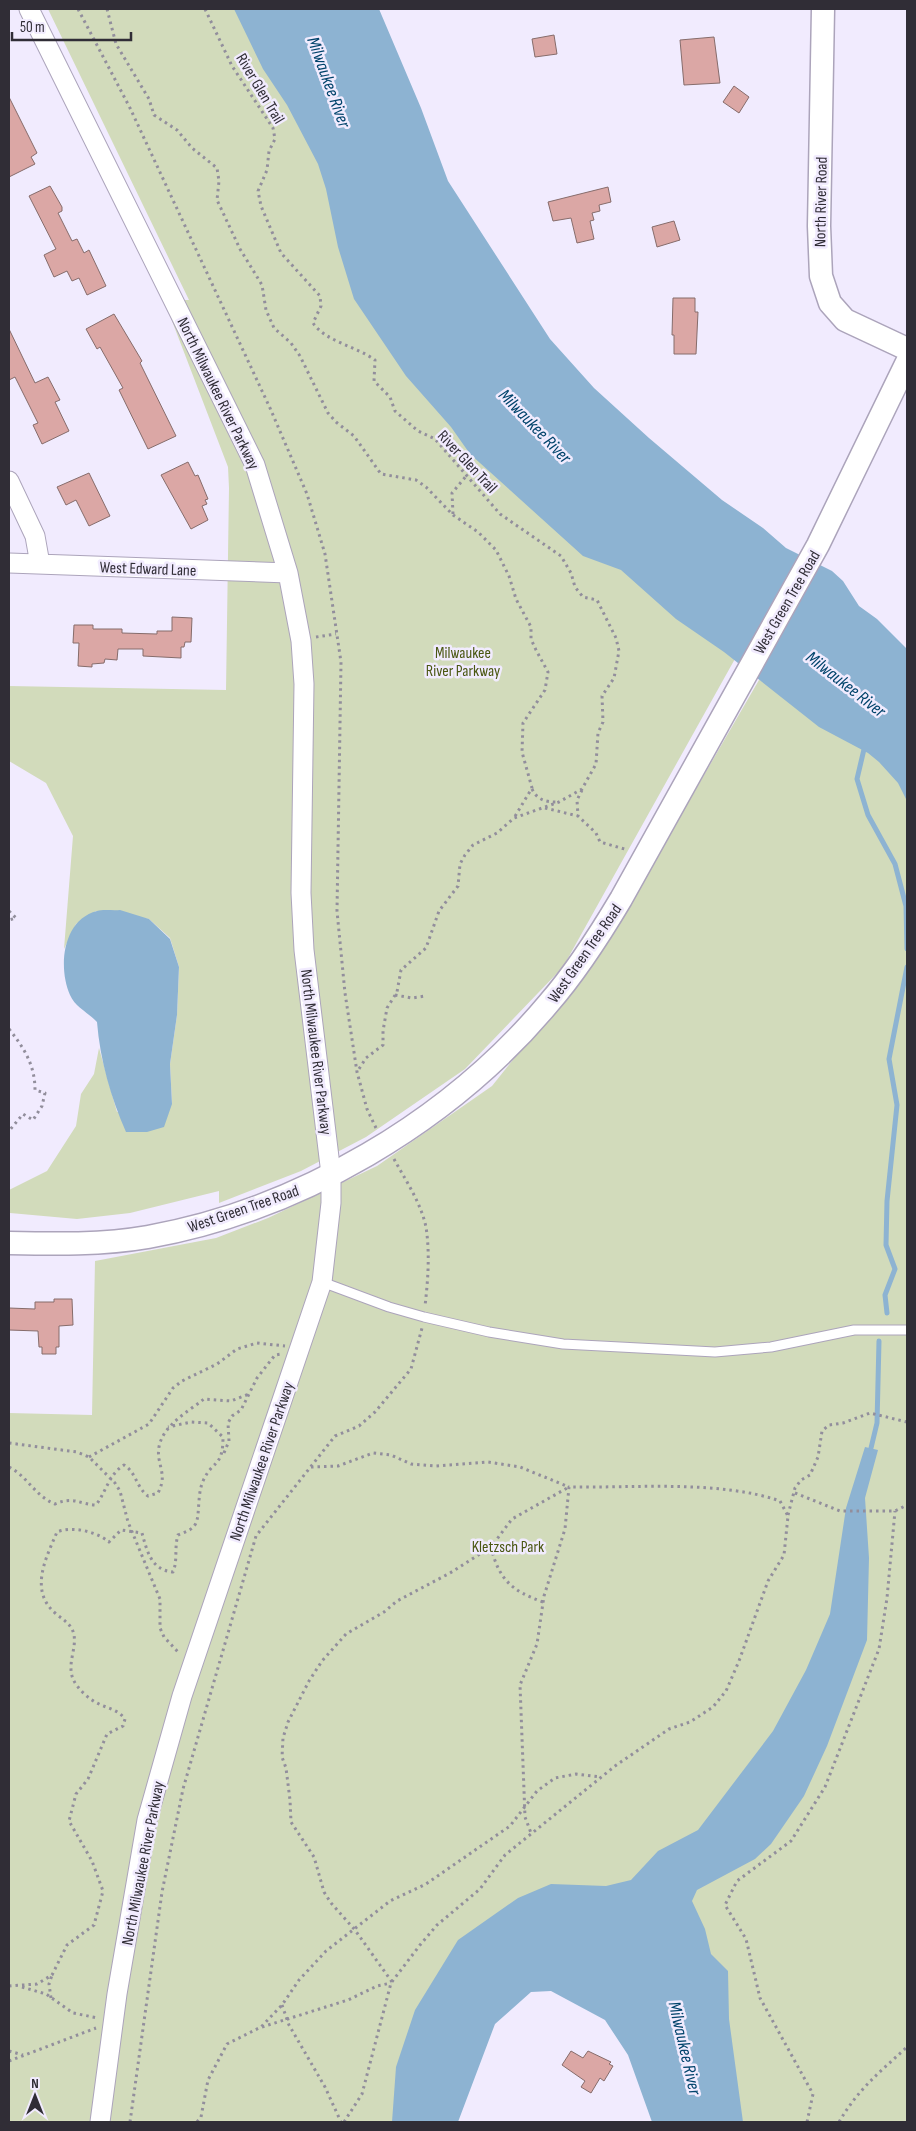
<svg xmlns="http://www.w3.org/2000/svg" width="916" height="2131" font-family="'Sofia Sans Condensed',sans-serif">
<rect width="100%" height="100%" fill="#f1ebfe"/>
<path fill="#d2dbbb" d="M48,9H319L736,657L563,967L465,1069L366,1137L301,1171L219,1203V1191L130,1213L77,1219L10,1213L9,1190L47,1171L76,1126L81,1094L94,1074L99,1048L117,1112L172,1104L170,1064L177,1015L179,967L170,938L149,919L96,911L76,924L64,949L73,836L46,783L9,761V686L226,690L229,488L228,467L164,300H189Z
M759,680L907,708V2122H703L538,1943L432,2122H9V1413L92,1415L95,1261L216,1238L268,1218L377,1166L492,1086L608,941Z"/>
<path fill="#8db3d2" d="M234,9H379L421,108L448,181L550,339L594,388L649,438L722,500L763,528L786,548L832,571L843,581L859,606L877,619L907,649V801L898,783L879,762L868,753L819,727L724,652L676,619L621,570L583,556L470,454L451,427L406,376L354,299L338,247L326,189L318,164L287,105L263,69Z
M120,910L149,919L170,939L179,967L177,1015L170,1064L172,1104L164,1127L147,1132H126C111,1098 100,1060 97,1022C89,1013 75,1007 70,995C58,968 62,920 97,911C104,909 113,911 120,910Z
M865,1447L878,1450L865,1498L869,1558L867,1640L827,1746L804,1796L771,1844L755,1859L697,1890L692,1901L705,1929L711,1954L728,1971L729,2019L743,2122H652L628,2055L605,2020L551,1991L531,1992L495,2024L458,2122H392L396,2067L415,2010L458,1940L518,1898L551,1884L606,1886L631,1880L658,1851L698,1830L773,1731L806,1670L830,1614L846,1508Z"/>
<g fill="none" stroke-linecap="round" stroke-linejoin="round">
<path stroke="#8db3d2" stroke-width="5" d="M865,745L857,779L868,815L895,864L906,906L907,949
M887,1313L885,1295L895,1269L886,1245L887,1201L897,1105L889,1059L907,967
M871,1448L877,1423L879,1341"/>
</g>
<path fill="#dba7a5" stroke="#866c6b" d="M554,35L557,54L535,57L532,39Z
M714,37L720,83L684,85L680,40Z
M734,86L749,97L739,113L723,102Z
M9,97L37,153L31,157L35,164L9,177Z
M50,186L62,207V211L58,213L72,241L77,239L84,253L89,250L106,286L87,295L79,278L72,281L67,271L54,277L44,255L56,249L29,196Z
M608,187L611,202L599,205L600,211L592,213L594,220L590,221L594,239L577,243L571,218L553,221L548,202Z
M674,221L680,240L657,247L652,227Z
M673,298H695V312H698L696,354H674V335H672Z
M114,314L142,361L140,363L176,436L148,449L119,390L123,388L100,347L97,349L86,329Z
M9,329L35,383L48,377L60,400L55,402L69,431L42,444L33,425L38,423L15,377L9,380Z
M188,462L195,476L198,475L208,499L205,500L207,504L202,506L208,520L191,529L161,475Z
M89,473L110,516L89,526L76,500L66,505L57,487Z
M172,617L192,618L191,642H185L184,647H181V658L143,656V649H118L117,660L105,659L104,663L92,664V667L78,666L79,643H73L74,625H93V629H122V633L157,634V631H172Z
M54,1299H72L73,1325L59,1326V1347H56V1354H42V1347H39L38,1331L9,1330V1308L35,1309V1302H54Z
M571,2051L583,2058L588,2051L611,2062L609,2064L613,2066L604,2081L600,2078L591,2093L581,2087L585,2081L562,2065Z"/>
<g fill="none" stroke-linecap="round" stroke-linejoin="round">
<defs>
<path id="service" d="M322,1282L389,1307L424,1317L489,1332L563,1344L715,1352L771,1347L854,1330H907"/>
<path id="minor" d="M29,9L255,465L288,573L301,641L304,684L301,893L304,950L331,1174V1203L322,1282L182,1696L147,1820L117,1994L100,2122
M9,481L35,536L40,564
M9,563L288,573"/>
<path id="tertiary" d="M823,9L819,226L821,276L830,303L845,320L907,349
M9,1243C55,1244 102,1245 148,1237C299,1210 449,1122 548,1004C576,972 599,936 621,899L818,545L907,362"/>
</defs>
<use href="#service" stroke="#aca4bb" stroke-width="11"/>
<use href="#minor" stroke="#aca4bb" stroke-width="21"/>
<use href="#tertiary" stroke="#aca4bb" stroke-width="25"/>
<path stroke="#928e9c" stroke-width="3" stroke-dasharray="2.5 4" stroke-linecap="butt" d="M78,9L130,108L270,408L307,494L325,554L341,662L337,911L345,993L357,1072L367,1109L376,1128
M107,9L116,44L149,99L154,115L177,130L192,148L217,168L219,181L217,200L240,249L262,285L266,310L274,328L291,343L300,356L328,413L336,422L354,436L381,474L416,480L426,487L453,515L478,532L496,550L509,576L516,599L531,627V639L536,650L548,672L545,690L523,723L522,752L532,788L514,818
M205,9L232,66L273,128L275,139L269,151L267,170L258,191L261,206L281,253L320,296L321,306L313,323C326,342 356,346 375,360L374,381L390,397L395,411L418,431L435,439L500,514L561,556L571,573L575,587L583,597L597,600L616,638L619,651L614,678L602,696L603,722L598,733L596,764L582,789L559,802L514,818L497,833L473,845L465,855L460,864L458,886L439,911L426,948L401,970L397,992L387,1008L383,1031V1045L366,1058L357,1072
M453,514L452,493L467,475
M316,637L336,634
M532,789C537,800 546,802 557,802
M582,790L577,800L578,816L596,833L600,842L628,850
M545,808L578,816
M9,911L16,918L9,920
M395,995L412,998L425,996
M9,1029C24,1048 35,1065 35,1090L45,1093L42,1106L33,1120L23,1114L9,1131
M394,1159C406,1181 421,1203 426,1227C430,1253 428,1280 425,1306
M9,1443L77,1452L89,1457L115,1483L120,1491L128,1522L160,1599V1628L164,1637L179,1653
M224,1453L229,1441L228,1423L232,1416L241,1410L257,1378L275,1355L281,1354
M89,1457L149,1424L173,1388L182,1381L217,1364L237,1349L257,1343L285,1346
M9,1467C27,1476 35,1496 55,1504C74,1496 78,1504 96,1505C106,1492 109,1474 124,1465C136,1472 136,1487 148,1496L158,1493C165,1479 162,1474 159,1459C154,1430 185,1414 204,1399L231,1401L249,1394
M311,1467L338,1466L373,1453L391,1455L411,1464L435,1466L488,1462L520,1467L569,1487
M795,1493L840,1511H895L907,1505
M788,1515L795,1488L801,1480L810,1475L818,1457L822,1431L829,1425L843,1423L870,1413L907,1422
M543,1602C512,1591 499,1580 491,1547L512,1519L569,1487
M392,1982L355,1930L331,1903L324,1892L314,1857L291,1822L290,1800L286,1768L282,1757L283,1738L288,1722L309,1681L322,1661L346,1634L384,1612L397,1601L450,1573L491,1547
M9,1986L37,1984L52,1975L67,1945L94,1925L103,1891L92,1861L69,1821L76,1794L88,1779L107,1734L123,1726L125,1719C117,1708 103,1708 92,1700C87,1697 82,1692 78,1687C63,1669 77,1652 74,1635C72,1624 63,1620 55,1613C29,1590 46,1558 57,1532C72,1526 96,1531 109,1542L121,1530L142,1533C147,1551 151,1570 173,1572C178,1560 174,1548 178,1535C185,1532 193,1530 196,1523C200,1514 197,1495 203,1481C213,1459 223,1468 223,1437L208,1423L191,1422L168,1427
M22,1987L46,1994L73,2013L98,2018
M51,1998L49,1984L52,1975
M282,2005L289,2025L325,2087L341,2122
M262,2027L348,2000L377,1986L391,1983
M9,2051L23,2055
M9,2061L96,2028
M130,2122L162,1892L183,1789L256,1536L335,1436L359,1426L375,1412L411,1369L422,1328
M197,2122L201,2117L208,2080L227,2044L261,2027L282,2005L299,1980L326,1951L390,1901L426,1884L510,1826L537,1791L555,1778L576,1774L601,1777
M344,2122L362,2094L391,1983L420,1945L437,1925L480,1889L505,1855L615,1766L669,1729L690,1722L713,1707L726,1691L739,1661L768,1581L784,1555L788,1516L780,1501C720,1480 633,1488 569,1487L565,1529L544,1596L537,1644L520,1685L525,1817L531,1833
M807,2122L813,2094L760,1998L746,1939L725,1905L737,1881L791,1841L825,1787L879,1649L887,1598L895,1511
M839,2122C859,2088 879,2073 907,2047"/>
<use href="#service" stroke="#fff" stroke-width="9"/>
<use href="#minor" stroke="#fff" stroke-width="19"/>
<use href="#tertiary" stroke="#fff" stroke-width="22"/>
</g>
<g text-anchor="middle" stroke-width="5" stroke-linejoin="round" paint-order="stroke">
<g font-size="16" fill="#302d36" stroke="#f1ebfe">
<text transform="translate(261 88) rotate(59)" y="6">River Glen Trail</text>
<text transform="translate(820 202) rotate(-89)" y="6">North River Road</text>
<text transform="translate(219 393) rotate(64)" y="6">North Milwaukee River Parkway</text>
<text transform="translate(468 461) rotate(47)" y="6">River Glen Trail</text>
<text transform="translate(148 568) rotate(2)" y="6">West Edward Lane</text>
<text transform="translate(786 602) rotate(-60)" y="6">West Green Tree Road</text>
<text transform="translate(584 953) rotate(-55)" y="6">West Green Tree Road</text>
<text transform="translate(317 1052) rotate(83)" y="6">North Milwaukee River Parkway</text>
<text transform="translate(243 1208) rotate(-19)" y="6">West Green Tree Road</text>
<text transform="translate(261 1461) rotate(-71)" y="6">North Milwaukee River Parkway</text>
<text transform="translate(142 1863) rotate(-79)" y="6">North Milwaukee River Parkway</text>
</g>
<g font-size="16" fill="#4a5712" stroke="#f1ebfe">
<text x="463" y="658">Milwaukee<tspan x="463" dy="18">River Parkway</tspan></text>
<text x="508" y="1552">Kletzsch Park</text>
</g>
<g font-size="18" font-style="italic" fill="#00436b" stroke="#f1ebfe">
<text transform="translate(329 82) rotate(70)" y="6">Milwaukee River</text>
<text transform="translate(535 426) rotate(46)" y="6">Milwaukee River</text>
<text transform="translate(846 684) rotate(38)" y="6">Milwaukee River</text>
<text transform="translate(685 2048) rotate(77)" y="6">Milwaukee River</text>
</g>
</g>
<rect width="916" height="2131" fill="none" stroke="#302d36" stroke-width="20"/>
<g transform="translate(35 2096)" stroke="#f1ebfe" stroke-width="4" paint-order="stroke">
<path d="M0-4L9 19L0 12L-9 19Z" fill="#302d36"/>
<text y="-8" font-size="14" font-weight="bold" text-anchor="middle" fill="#302d36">N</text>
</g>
<path d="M12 32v8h119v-8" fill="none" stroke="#302d36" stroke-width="2.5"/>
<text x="20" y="32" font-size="15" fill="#302d36" stroke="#f1ebfe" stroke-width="4" paint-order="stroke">50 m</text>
</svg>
